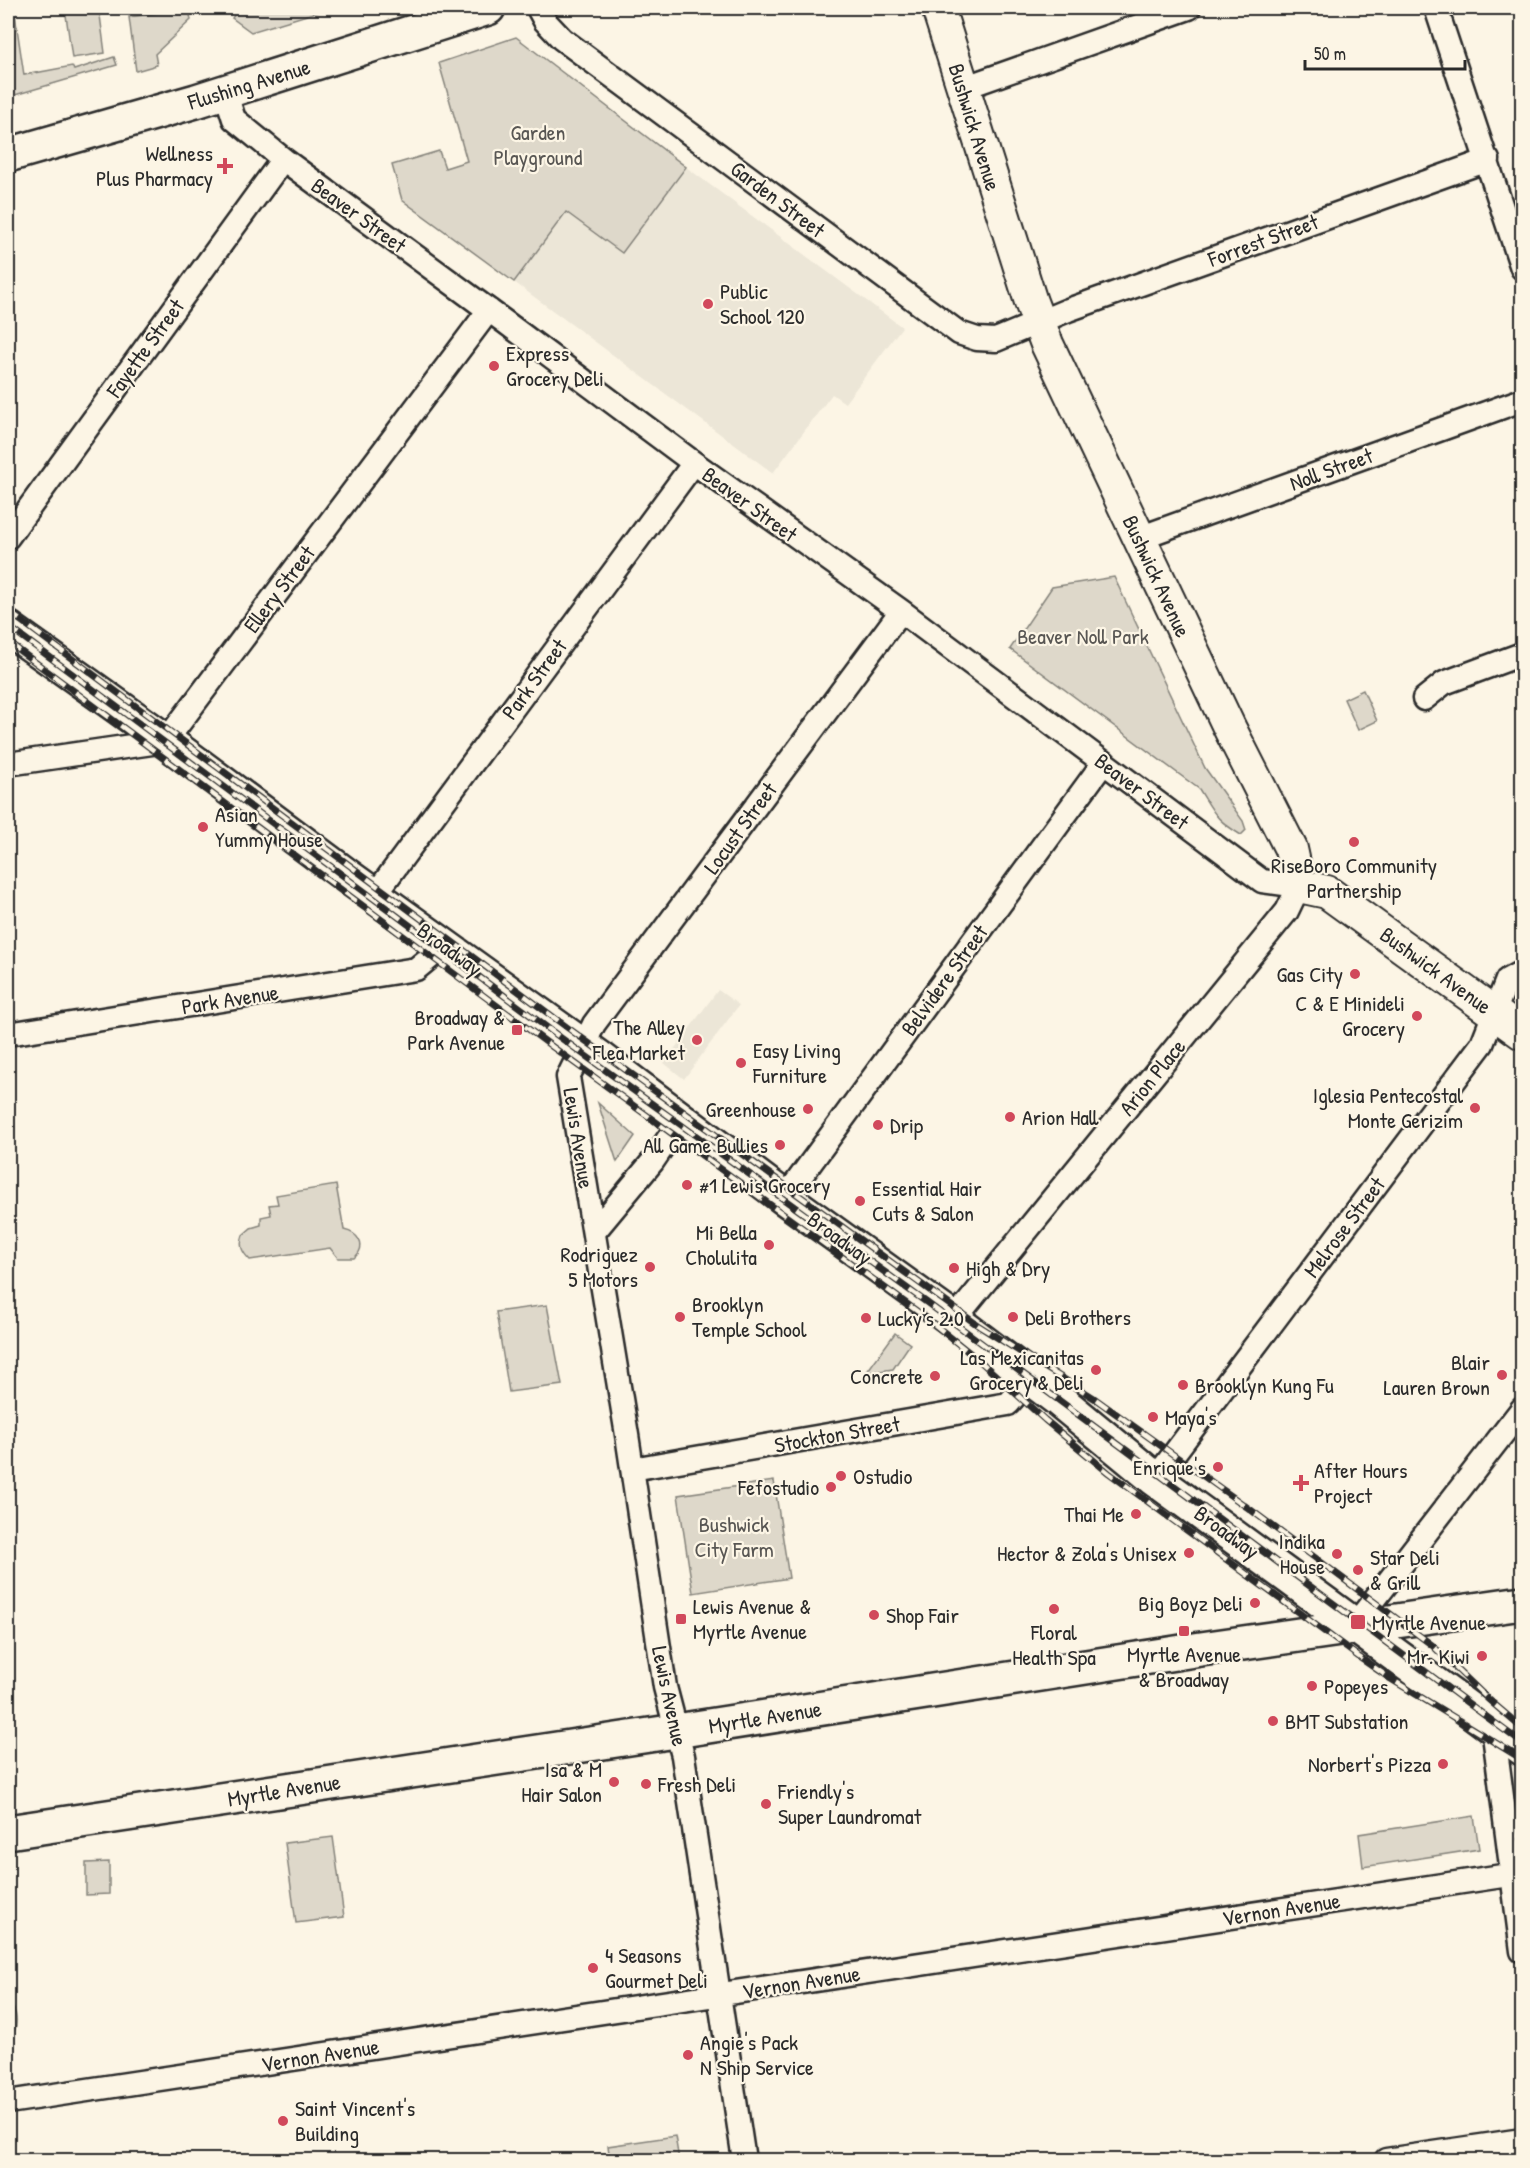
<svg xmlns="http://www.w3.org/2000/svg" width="1530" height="2168" font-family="'Patrick Hand',sans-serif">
<rect width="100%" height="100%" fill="#fcf5e5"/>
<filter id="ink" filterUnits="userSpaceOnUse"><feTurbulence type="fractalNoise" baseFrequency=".0167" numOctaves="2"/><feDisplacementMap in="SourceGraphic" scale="12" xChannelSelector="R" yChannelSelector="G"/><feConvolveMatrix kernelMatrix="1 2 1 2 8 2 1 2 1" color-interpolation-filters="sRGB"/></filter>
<g filter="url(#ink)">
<path fill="#ece6d7" d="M686,167L902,327L845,403L832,394L773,473L514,282L566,212L622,253Z
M718,990L739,1005L684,1079L664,1063Z"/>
<path fill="#ded8ca" stroke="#84827a" stroke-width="1.5" d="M8,8H14L24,75L72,66L74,70L114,57L117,65L8,97Z
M65,8H99L105,53L72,58Z
M239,8H330L251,32L232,18Z
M189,9L191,20L155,54L157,65L136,71L129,17Z
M516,37L686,167L622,253L566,212L514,282L402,200L392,165L439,151L445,168L467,161L439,63Z
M1114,577L1205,768L1243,821L1246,830L1241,835C1215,819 1215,814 1199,789L1010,649L1052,587Z
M1363,690L1377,721L1358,730L1344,699Z
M598,1103L635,1136L617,1162Z
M336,1185L344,1230C358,1233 368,1246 354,1258H338L330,1248L250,1260C242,1252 239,1246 243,1235L251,1228L261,1225V1217L271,1215L269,1205L278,1204L276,1195Z
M547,1305L562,1385L509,1392L496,1312Z
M895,1333L910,1344L893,1369L866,1373Z
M774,1481L789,1578L693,1593L678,1495Z
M1474,1816L1479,1849L1363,1867L1359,1834Z
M333,1837L344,1917L296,1923L285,1843Z
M109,1862V1894L86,1895V1863Z
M8,1999C17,2011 21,2028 8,2039Z
M675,2136L679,2160H610L608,2146Z"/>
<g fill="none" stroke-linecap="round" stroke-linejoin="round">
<defs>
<path id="street" d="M538,8L545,21L562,39L959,333L977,339L996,340L1068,310L1488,160
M1436,8L1522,268
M963,88L1189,8
M225,91L234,119L283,159L505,322L694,463L901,611L1262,881L1299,886L1287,911L954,1320
M8,537L283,159
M1139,538L1522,400
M1424,699L1444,683L1522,654
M8,764L166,741L489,310
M375,895L694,463
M8,1034L416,969L445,945
M785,1198L1104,762
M594,1232L653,1161L681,1120
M632,1469L1008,1404L1031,1378
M1155,1479L1482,1044L1507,980L1522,972
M1354,1626L1522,1409
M1493,1727L1522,1951
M8,2102L1522,1873
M744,2160L683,1756L665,1687L627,1435L568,1077L594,1024L901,611
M1386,2160L1522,2140"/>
<path id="secondary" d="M938,8L1031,302L1047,344L1230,729L1291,849L1299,886L1327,892L1522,1033"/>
<path id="primary" d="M8,155L196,101L488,8
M8,628L166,741L350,878L601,1059L785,1198L954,1320L1059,1400L1155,1479L1522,1748
M8,1832L676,1731L1201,1649L1522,1603"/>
</defs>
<use href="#street" stroke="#2b2b2b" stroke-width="27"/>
<use href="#secondary" stroke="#2b2b2b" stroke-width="36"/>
<use href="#primary" stroke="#2b2b2b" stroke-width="38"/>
<use href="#street" stroke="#fcf5e5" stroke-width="22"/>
<use href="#secondary" stroke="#fcf5e5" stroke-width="32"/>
<use href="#primary" stroke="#fcf5e5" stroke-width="33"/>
<defs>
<path id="rail" d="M8,611L568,1028L979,1326L1094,1398L1251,1510L1432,1645L1488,1699L1522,1728
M8,626L561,1038L926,1302L1522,1743
M8,642L554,1048L925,1317L981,1362L1045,1420L1109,1473L1359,1657L1391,1679L1522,1759"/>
</defs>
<use href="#rail" stroke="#2b2b2b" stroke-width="7"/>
<use href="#rail" stroke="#fcf5e5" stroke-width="4.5" stroke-dasharray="14" stroke-linecap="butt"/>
</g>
</g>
<g fill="#d1495b" stroke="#fcf5e5" stroke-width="2">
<path d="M222 157h6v6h6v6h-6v6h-6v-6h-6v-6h6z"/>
<circle cx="708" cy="304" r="6"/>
<circle cx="494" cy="366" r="6"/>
<circle cx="203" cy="827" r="6"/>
<circle cx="1354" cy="842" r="6"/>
<circle cx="1355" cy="974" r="6"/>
<circle cx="1417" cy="1016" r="6"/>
<rect x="511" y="1024" width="12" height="12" rx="3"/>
<circle cx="697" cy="1040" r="6"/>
<circle cx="741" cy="1063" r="6"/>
<circle cx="1475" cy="1108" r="6"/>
<circle cx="808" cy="1109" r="6"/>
<circle cx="1010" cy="1117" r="6"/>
<circle cx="878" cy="1125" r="6"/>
<circle cx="780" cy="1145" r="6"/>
<circle cx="687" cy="1185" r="6"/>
<circle cx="860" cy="1201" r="6"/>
<circle cx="769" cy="1245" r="6"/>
<circle cx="650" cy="1267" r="6"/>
<circle cx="954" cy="1268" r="6"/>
<circle cx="680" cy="1317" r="6"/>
<circle cx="1013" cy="1317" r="6"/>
<circle cx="866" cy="1318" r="6"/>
<circle cx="1096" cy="1370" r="6"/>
<circle cx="1502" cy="1375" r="6"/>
<circle cx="935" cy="1376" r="6"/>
<circle cx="1183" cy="1385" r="6"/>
<circle cx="1153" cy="1417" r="6"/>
<circle cx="1218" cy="1467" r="6"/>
<circle cx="841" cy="1476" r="6"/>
<path d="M1298 1474h6v6h6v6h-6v6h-6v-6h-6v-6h6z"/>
<circle cx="831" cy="1487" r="6"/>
<circle cx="1136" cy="1514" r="6"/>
<circle cx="1189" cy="1553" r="6"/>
<circle cx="1337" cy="1554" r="6"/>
<circle cx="1358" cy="1570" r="6"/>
<circle cx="1255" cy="1603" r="6"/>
<circle cx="1054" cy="1609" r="6"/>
<circle cx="874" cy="1615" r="6"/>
<rect x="675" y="1613" width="12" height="12" rx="3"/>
<rect x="1350" y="1614" width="16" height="16" rx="3"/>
<rect x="1178" y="1625" width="12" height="12" rx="3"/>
<circle cx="1482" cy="1656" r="6"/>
<circle cx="1312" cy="1686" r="6"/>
<circle cx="1273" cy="1721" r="6"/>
<circle cx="1443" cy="1764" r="6"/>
<circle cx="614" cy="1782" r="6"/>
<circle cx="646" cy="1784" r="6"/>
<circle cx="766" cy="1804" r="6"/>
<circle cx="593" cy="1968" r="6"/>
<circle cx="688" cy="2055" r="6"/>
<circle cx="283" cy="2121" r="6"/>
</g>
<g text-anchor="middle" stroke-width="4.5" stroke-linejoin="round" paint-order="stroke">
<g font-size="22" fill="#2b2b2b" stroke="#fcf5e5">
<text transform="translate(249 84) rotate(-17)" y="8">Flushing Avenue</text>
<text transform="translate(975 127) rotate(73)" y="8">Bushwick Avenue</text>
<text transform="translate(778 199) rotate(37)" y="8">Garden Street</text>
<text transform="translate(359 215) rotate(36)" y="8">Beaver Street</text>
<text transform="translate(1263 240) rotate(-20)" y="8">Forrest Street</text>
<text transform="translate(145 348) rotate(-54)" y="8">Fayette Street</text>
<text transform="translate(1331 469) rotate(-20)" y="8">Noll Street</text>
<text transform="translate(750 504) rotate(36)" y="8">Beaver Street</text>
<text transform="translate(1157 576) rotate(65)" y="8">Bushwick Avenue</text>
<text transform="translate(279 589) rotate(-53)" y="8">Ellery Street</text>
<text transform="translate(534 679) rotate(-54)" y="8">Park Street</text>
<text transform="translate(1142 791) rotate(37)" y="8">Beaver Street</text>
<text transform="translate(740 828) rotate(-54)" y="8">Locust Street</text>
<text transform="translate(450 949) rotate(36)" y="8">Broadway</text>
<text transform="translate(1436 970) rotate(36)" y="8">Bushwick Avenue</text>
<text transform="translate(944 980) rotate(-54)" y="8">Belvidere Street</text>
<text transform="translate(230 999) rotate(-9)" y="8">Park Avenue</text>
<text transform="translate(1152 1077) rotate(-51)" y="8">Arion Place</text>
<text transform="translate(579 1138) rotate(81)" y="8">Lewis Avenue</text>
<text transform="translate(1344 1227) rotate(-53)" y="8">Melrose Street</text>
<text transform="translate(840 1238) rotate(36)" y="8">Broadway</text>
<text transform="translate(837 1434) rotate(-10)" y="8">Stockton Street</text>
<text transform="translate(1227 1532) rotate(36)" y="8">Broadway</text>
<text transform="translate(670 1696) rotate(78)" y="8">Lewis Avenue</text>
<text transform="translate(765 1717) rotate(-9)" y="8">Myrtle Avenue</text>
<text transform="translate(284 1790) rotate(-9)" y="8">Myrtle Avenue</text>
<text transform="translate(1281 1909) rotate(-9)" y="8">Vernon Avenue</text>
<text transform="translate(801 1982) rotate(-9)" y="8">Vernon Avenue</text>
<text transform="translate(320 2055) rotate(-9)" y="8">Vernon Avenue</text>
</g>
<g font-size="22" fill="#585653" stroke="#fcf5e5">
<text x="538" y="140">Garden<tspan x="538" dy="25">Playground</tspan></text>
<text x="1083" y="644">Beaver Noll Park</text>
<text x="734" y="1532">Bushwick<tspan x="734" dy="25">City Farm</tspan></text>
</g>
<g font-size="22" fill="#2b2b2b" stroke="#fcf5e5" text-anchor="start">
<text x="213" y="161" text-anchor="end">Wellness<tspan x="213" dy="25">Plus Pharmacy</tspan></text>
<text x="720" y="299">Public<tspan x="720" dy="25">School 120</tspan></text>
<text x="506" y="361">Express<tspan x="506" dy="25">Grocery Deli</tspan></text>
<text x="215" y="822">Asian<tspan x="215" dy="25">Yummy House</tspan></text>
<text x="1354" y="873" text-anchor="middle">RiseBoro Community<tspan x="1354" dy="25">Partnership</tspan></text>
<text x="1343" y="982" text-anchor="end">Gas City</text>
<text x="1405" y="1011" text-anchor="end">C &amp; E Minideli<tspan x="1405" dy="25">Grocery</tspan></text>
<text x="505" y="1025" text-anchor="end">Broadway &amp;<tspan x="505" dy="25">Park Avenue</tspan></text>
<text x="685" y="1035" text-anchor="end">The Alley<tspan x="685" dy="25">Flea Market</tspan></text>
<text x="753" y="1058">Easy Living<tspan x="753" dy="25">Furniture</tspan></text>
<text x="1463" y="1103" text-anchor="end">Iglesia Pentecostal<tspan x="1463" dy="25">Monte Gerizim</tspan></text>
<text x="796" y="1117" text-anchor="end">Greenhouse</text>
<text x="1022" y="1125">Arion Hall</text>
<text x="890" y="1133">Drip</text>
<text x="768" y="1153" text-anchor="end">All Game Bullies</text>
<text x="699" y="1193">#1 Lewis Grocery</text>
<text x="872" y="1196">Essential Hair<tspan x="872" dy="25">Cuts &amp; Salon</tspan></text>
<text x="757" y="1240" text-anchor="end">Mi Bella<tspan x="757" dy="25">Cholulita</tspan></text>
<text x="638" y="1262" text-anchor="end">Rodriguez<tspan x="638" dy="25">5 Motors</tspan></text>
<text x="966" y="1276">High &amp; Dry</text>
<text x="692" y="1312">Brooklyn<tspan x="692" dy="25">Temple School</tspan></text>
<text x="1025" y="1325">Deli Brothers</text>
<text x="878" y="1326">Lucky's 2.0</text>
<text x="1084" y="1365" text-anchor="end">Las Mexicanitas<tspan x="1084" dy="25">Grocery &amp; Deli</tspan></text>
<text x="1490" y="1370" text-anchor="end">Blair<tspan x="1490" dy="25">Lauren Brown</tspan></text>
<text x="923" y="1384" text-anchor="end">Concrete</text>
<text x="1195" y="1393">Brooklyn Kung Fu</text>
<text x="1165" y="1425">Maya's</text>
<text x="1206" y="1475" text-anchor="end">Enrique's</text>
<text x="1314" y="1478">After Hours<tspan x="1314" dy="25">Project</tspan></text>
<text x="853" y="1484">Ostudio</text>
<text x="819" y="1495" text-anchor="end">Fefostudio</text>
<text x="1124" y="1522" text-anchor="end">Thai Me</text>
<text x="1325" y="1549" text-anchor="end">Indika<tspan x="1325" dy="25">House</tspan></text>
<text x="1177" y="1561" text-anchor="end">Hector &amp; Zola's Unisex</text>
<text x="1370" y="1565">Star Deli<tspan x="1370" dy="25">&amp; Grill</tspan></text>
<text x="1243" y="1611" text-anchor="end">Big Boyz Deli</text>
<text x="693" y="1614">Lewis Avenue &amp;<tspan x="693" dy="25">Myrtle Avenue</tspan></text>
<text x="886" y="1623">Shop Fair</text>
<text x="1372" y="1630">Myrtle Avenue</text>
<text x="1054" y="1640" text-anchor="middle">Floral<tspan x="1054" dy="25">Health Spa</tspan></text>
<text x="1184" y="1662" text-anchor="middle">Myrtle Avenue<tspan x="1184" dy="25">&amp; Broadway</tspan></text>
<text x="1470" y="1664" text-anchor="end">Mr. Kiwi</text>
<text x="1324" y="1694">Popeyes</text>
<text x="1285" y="1729">BMT Substation</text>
<text x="1431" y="1772" text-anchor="end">Norbert's Pizza</text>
<text x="602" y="1777" text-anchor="end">Isa &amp; M<tspan x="602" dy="25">Hair Salon</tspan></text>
<text x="658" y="1792">Fresh Deli</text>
<text x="778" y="1799">Friendly's<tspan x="778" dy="25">Super Laundromat</tspan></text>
<text x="605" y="1963">4 Seasons<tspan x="605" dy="25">Gourmet Deli</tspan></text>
<text x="700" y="2050">Angie's Pack<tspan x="700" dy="25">N Ship Service</tspan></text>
<text x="295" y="2116">Saint Vincent's<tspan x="295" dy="25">Building</tspan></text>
</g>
</g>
<rect width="1530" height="2168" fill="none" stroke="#fcf5e5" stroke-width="30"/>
<rect x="15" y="15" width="1500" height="2138" fill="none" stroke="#2b2b2b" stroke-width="2" filter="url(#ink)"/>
<path d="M1305 60v9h160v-9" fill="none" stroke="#2b2b2b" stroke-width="3"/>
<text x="1314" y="60" font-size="18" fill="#2b2b2b" stroke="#fcf5e5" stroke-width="4.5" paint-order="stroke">50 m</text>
</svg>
